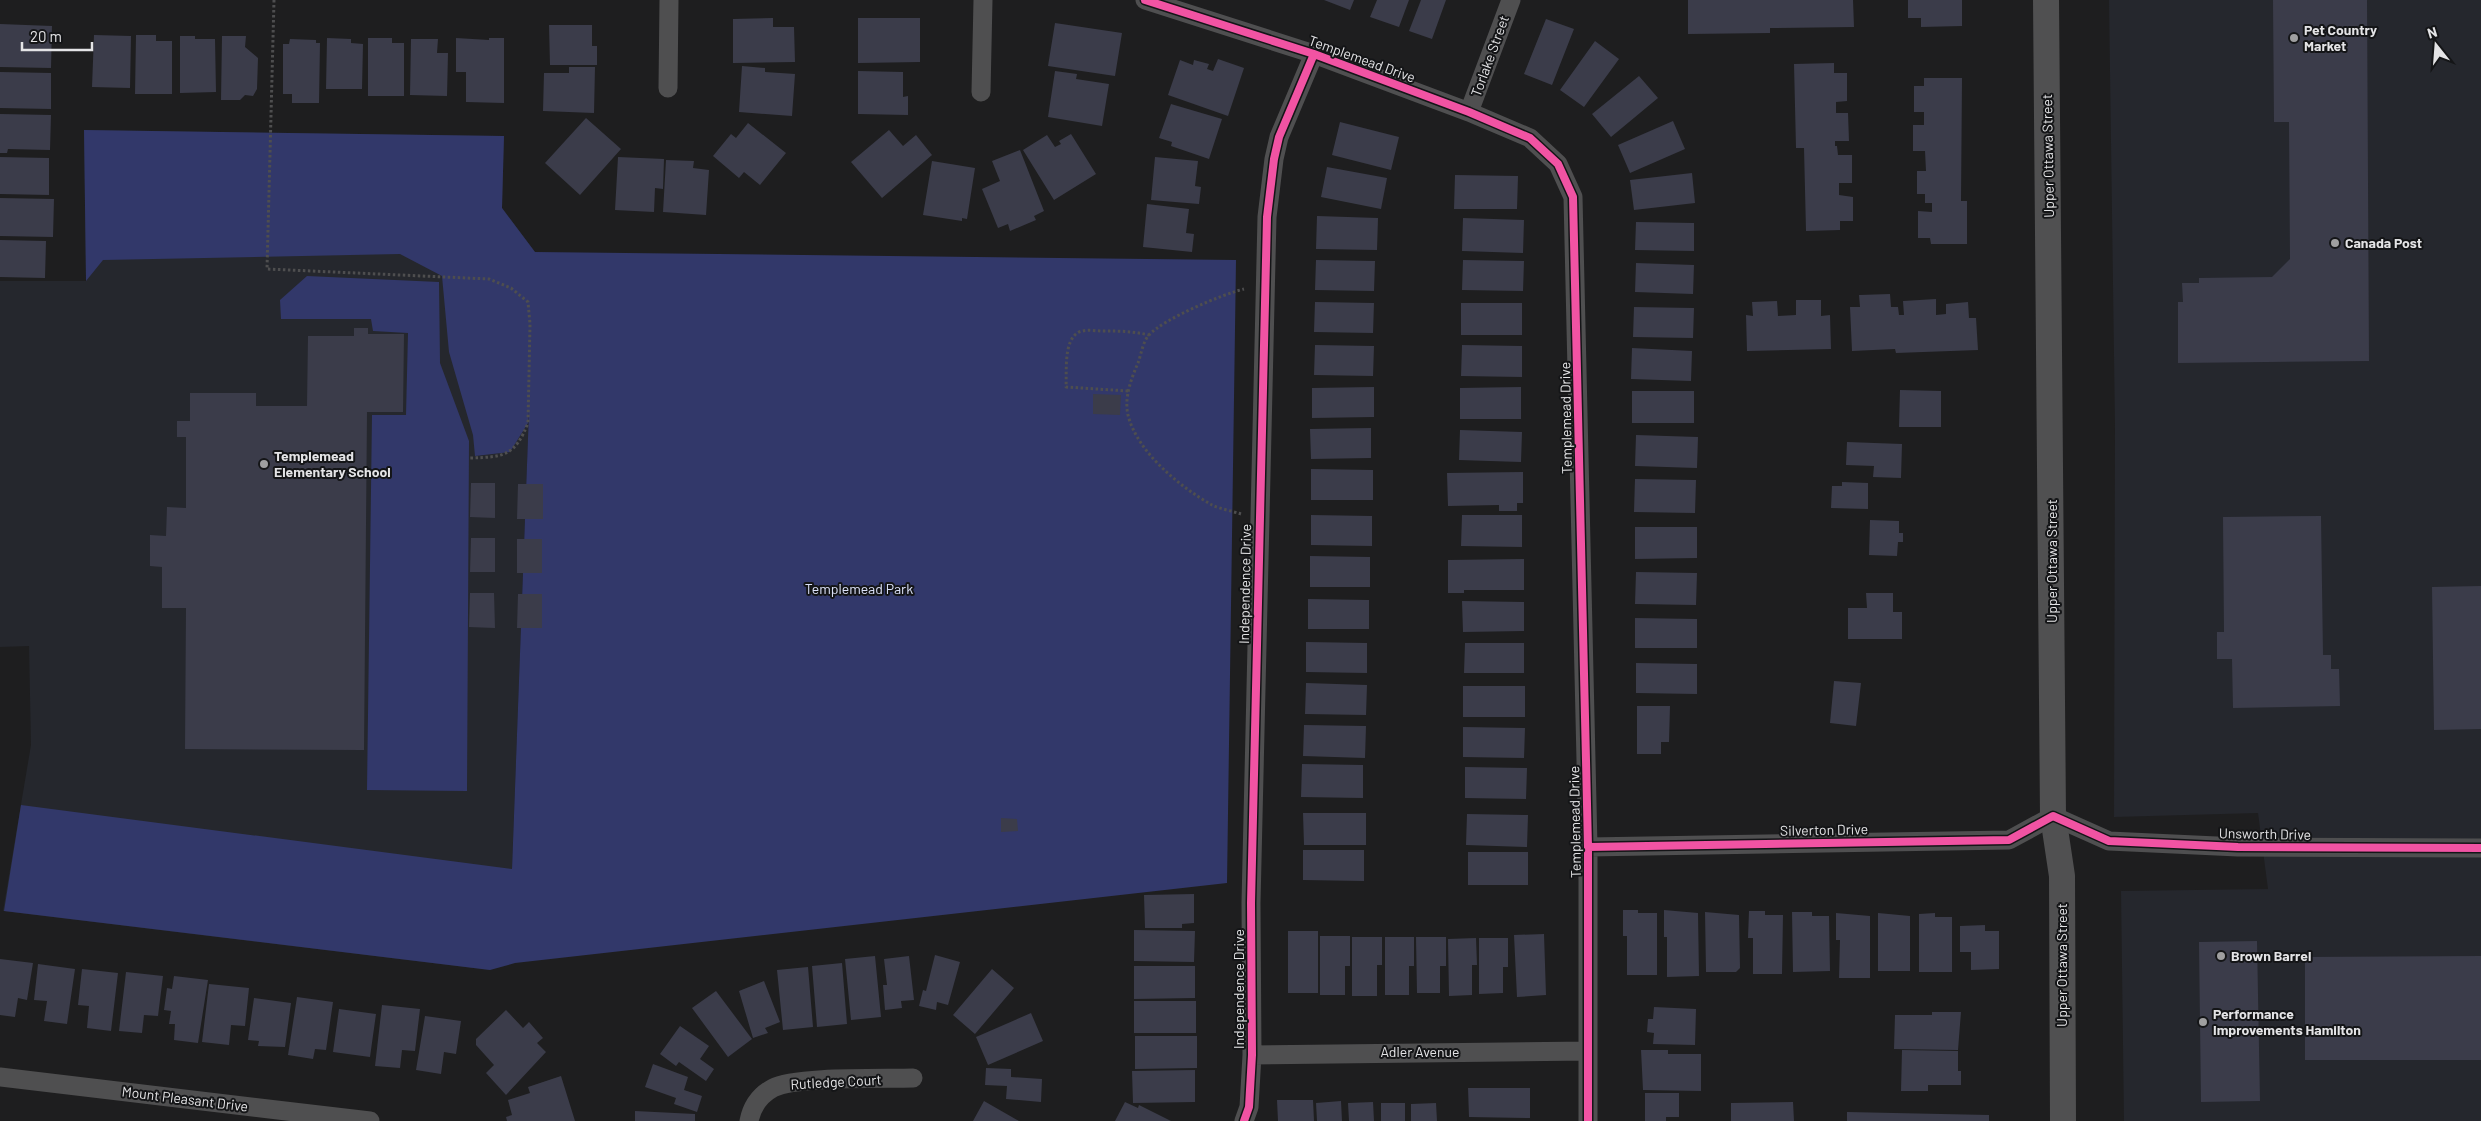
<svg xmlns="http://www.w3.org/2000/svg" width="2481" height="1121" font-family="Barlow,sans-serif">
<rect width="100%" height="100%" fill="#1e1e1f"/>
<path fill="#25272d" d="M2109,0H2481V1121H2124L2121,891L2268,889L2258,813L2114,817L2115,426Z
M84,130L504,136L502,208L535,252L512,869L490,970L3,911L31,745L29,646L0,647V281H86Z"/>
<path fill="#32386a" d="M84,130L504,136L502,208L535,252L1236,260L1227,883L515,963L490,970L4,911L21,805L512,869L529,411L528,423L510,452L475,456L473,435L449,352L442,276L400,254L103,260L86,281Z
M307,276L439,282L440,363L469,441L467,791L367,790L372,415H406L408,333L373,331L371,319H281L280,300Z"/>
<path fill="#3b3c4a" d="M1324,0H1354L1350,10Z
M1377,0H1409L1399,27L1370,17Z
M1421,0H1446L1432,39L1409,31Z
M1688,0H1853L1854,27L1770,28V33L1688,34Z
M1908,0H1962V26L1921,27V18H1908Z
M2273,0H2367L2369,361L2178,363V302H2183L2182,283H2199V278L2272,277L2290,259L2289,122H2274Z
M773,18V27H794L795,62L733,63V19Z
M858,18H920V62L858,63Z
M1546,19L1574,29L1552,85L1524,74Z
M1055,23L1122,33L1115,76L1048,66Z
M0,24L52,26L51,68L0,67Z
M549,25H592V46H597V65H550Z
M94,35L131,36L130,88L92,87Z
M136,35H156V41H172V94H135Z
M180,36H195V39H215L216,92L180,93Z
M222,36H246L245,47L258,58L257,89L253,96L245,95L240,100H221Z
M327,38L351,39V43L363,44L362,89H326Z
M368,38H392V43H404V96H368Z
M456,38L489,40V38H504V103L466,102V72H456Z
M290,39L316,40V43H320L319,103H292V94H283V44H289Z
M411,39H438L437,53H448L447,96L410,95Z
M1595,41L1619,59L1584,107L1560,90Z
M1218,59L1244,68L1228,116L1168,95L1180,60L1193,65L1194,60L1209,64L1207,69L1213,71Z
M1834,63V73H1847V101L1836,102V113H1848L1849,141H1835V146H1837L1838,155H1852V183H1839V195L1853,197V221H1840V230L1806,231L1804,148H1796L1794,64Z
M742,66L765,68V72L795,74L792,116L739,112Z
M569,67H595L594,113L543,111L544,73H569Z
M858,71L903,72V97L908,96V115L858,114Z
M1055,71L1077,74L1076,79L1109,84L1102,126L1048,117Z
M0,72L51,73V109L0,108Z
M1639,76L1658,98L1611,137L1592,114Z
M1924,78H1962L1961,201H1967V244H1931L1930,238H1918V211L1932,212V203H1925V194H1917V171H1926L1925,151H1913V125H1924V112H1914V86H1924Z
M1171,104L1222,119L1209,159L1171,146L1172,142L1159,138Z
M0,114L51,115L50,150L8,149L7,153H0Z
M586,118L621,149L580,195L545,163Z
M1673,121L1685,149L1630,173L1618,145Z
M1340,122L1399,137L1391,170L1332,155Z
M748,123L786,153L760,185L744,172L739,178L713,156L731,134L736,138Z
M889,130L903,146L916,135L932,155L882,198L851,162Z
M1071,134L1096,174L1054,200L1023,150L1047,135L1055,147L1061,144L1059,141Z
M1020,150L1044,211L1034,216L1036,220L1010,231L1008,224L998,228L982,189L1000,181L992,161Z
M0,157L49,158V195L0,194Z
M618,157L664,159L663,189L655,188L654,212L615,210Z
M1155,157L1198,161L1195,186L1201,187L1199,204L1151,200Z
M666,160L694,161L693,168L709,170L706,215L663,212Z
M932,161L975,168L967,219L962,218V221L923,215Z
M1327,167L1387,178L1381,209L1321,197Z
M1692,173L1695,203L1634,210L1630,180Z
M1455,175L1518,176L1517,209H1454Z
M0,198L54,199L53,237L0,236Z
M1147,204L1189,209L1186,233L1194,234L1192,252L1143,247Z
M1317,216L1378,218L1377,250L1316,249Z
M1463,218L1524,220L1523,253L1462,251Z
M1636,222L1694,223V251L1635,250Z
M0,240L46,241L45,278L0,277Z
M1316,260L1375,261L1374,291L1315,290Z
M1463,260L1524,261L1523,291L1462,290Z
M1636,263L1694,265L1693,294L1635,292Z
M1890,294L1891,307H1898L1899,315H1904L1903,301L1936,299V315L1946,314V304L1968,302L1969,318H1976L1978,350L1896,353L1895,349L1852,351L1850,307H1860L1859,295Z
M1796,300H1821V316L1830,315L1831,349L1747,351L1746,315L1753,316L1752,302L1777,301L1778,316L1796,315Z
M1315,302L1374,303L1373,333L1314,332Z
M1461,303H1522V335H1461Z
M1634,307L1694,308L1693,338L1633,337Z
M354,328H368V334H404L403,412H367L364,750L185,749L186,608H162V567L150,566V535L166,536L167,507L186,508V437H177V421H190V393H256V406H307L308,336H354Z
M1315,345L1374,346L1373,376L1314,375Z
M1462,345L1522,346V377L1461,376Z
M1632,348L1692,351L1691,381L1631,379Z
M1374,387V417L1312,418V388Z
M1521,387V419H1460V388Z
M1900,390L1941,391V427H1899Z
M1632,391H1694V423H1632Z
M1093,394L1121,395L1120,415L1093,414Z
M1371,428V458L1311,459L1310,429Z
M1460,430L1522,432L1521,462L1459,460Z
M1636,435L1698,437L1697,468L1635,466Z
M1847,442L1902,444L1901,478L1873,477L1874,466L1846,465Z
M1311,469L1373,470V500H1311Z
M1523,472V503H1517V511H1499V505L1448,506L1447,473Z
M1635,479L1696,480L1695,513L1634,512Z
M1842,482L1868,483V509L1831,508L1832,486H1842Z
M471,483H495V518L470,517Z
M518,484H543V519H517Z
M1311,515L1372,516V546L1311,545Z
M1462,515H1522V547L1461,546Z
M2321,516L2323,655H2331V669H2339L2340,706L2233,708L2232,659H2217V632H2224L2223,517Z
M1870,520L1899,521V533H1903V542H1898L1897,556L1869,555Z
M1635,527H1697V558L1635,559Z
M471,538H495V572H470Z
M517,539H542V573H517Z
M1310,556L1370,557V587H1310Z
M1524,559V590H1464V593H1448V560Z
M1636,572L1697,573L1696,605L1635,604Z
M2481,586V729L2434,730L2432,587Z
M470,593H494L495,628L469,627Z
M1866,593H1893V612H1902V639H1848V608H1867Z
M518,594H542V628H517Z
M1308,599L1369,600V629H1308Z
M1462,601L1524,602V631L1463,632Z
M1635,618L1697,619V648H1635Z
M1306,642L1367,643V673L1306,672Z
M1465,643H1524V673H1464Z
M1636,663L1697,664V694L1636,693Z
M1834,681L1861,683L1856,726L1830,723Z
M1306,683L1367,685L1366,715L1305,714Z
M1463,686H1525V717H1463Z
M1637,706H1670L1669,742H1661V754H1637Z
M1304,725L1366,726L1365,758L1303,756Z
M1463,727L1525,728L1524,758L1463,757Z
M1302,764L1363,765V798L1301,797Z
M1465,767L1527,768L1526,799L1465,798Z
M1303,813H1366V845H1304Z
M1467,814L1528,815L1527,847L1466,845Z
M1001,818L1017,819L1018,831L1001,832Z
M1303,850H1364V881L1303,880Z
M1468,852H1528V885H1468Z
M1194,894V923L1182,924V928H1145L1144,895Z
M1623,910H1638V913H1657V975H1627V936H1623Z
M1664,910L1698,913L1699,976L1667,977V937H1664Z
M1749,911H1765V915H1783L1782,974H1753V938H1748Z
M1705,912L1739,915L1740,968L1736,972H1706Z
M1792,912H1812V916H1829L1830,971L1793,972Z
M1836,913L1870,916V978H1839L1840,940H1836Z
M1878,913L1910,916V971H1878Z
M1935,913V917H1952V972H1919V914Z
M1985,925V931H1999V969L1971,970V952H1960V926Z
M1134,930L1195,931L1194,962L1134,961Z
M1288,931H1318V993H1288Z
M1544,934L1546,995L1517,997L1514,935Z
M1320,936H1350V966H1345V995H1320Z
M1352,937H1382V965H1377V996H1352Z
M1385,937H1414V966H1409V995H1385Z
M1416,937H1446V966H1440V993H1417Z
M1476,938L1477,965H1472V995L1449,996L1448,939Z
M1479,938H1508V967H1503V993L1479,994Z
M2257,941L2260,1101L2201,1102L2199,942Z
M935,955L960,962L948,1005L937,1002L936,1010L919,1006L923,990L926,991Z
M875,956L881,1017L851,1020L845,959Z
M909,956L914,1000L901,1001L902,1008L885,1010L883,985H887L884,959Z
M2481,956V1060H2305V957Z
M0,959L33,963L27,1000L18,998L15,1017L0,1015Z
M842,963L847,1024L817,1027L812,966Z
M38,964L75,969L67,1024L44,1021L47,1001L34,1000Z
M1134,966H1195V998L1134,999Z
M808,967L813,1027L783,1030L777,970Z
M82,969L118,973L111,1031L87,1028L89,1006L78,1005Z
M992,969L1014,988L975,1034L953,1015Z
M126,972L163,976L158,1016L144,1015L142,1033L119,1031Z
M174,976L208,980L198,1043L174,1040L175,1024H169L171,1011L164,1010L167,988L172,989Z
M764,981L780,1022L765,1028L768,1033L753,1038L739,991Z
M209,984L249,988L245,1026L231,1025L229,1045L202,1042Z
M716,991L752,1039L728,1057L692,1008Z
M297,997L333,1002L326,1050L315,1049L313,1059L288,1055Z
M254,998L291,1003L285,1047L258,1046L259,1041L248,1040Z
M1134,1001H1196V1033H1134Z
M382,1005L420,1009L415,1051L402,1050L400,1068L375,1066Z
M1654,1007L1696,1009L1695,1045L1653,1044L1654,1033L1647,1032L1648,1019H1653Z
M339,1009L376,1014L370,1057L333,1052Z
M506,1010L523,1028L529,1022L543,1038L537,1043L546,1052L506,1095L486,1073L494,1065L476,1045V1039Z
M1932,1012H1961L1958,1050L1894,1049L1895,1015H1932Z
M1031,1013L1043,1041L988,1065L976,1037Z
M425,1016L461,1021L456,1054L444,1052L441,1074L416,1070Z
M680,1026L709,1046L700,1059L714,1069L706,1081L679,1062L676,1066L660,1054Z
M1135,1036H1197V1068L1135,1069Z
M1641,1050H1668V1054H1701V1091L1643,1090Z
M1902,1050L1958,1051V1071H1961V1085H1928V1091H1901Z
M653,1064L688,1077L684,1090L702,1096L697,1112L674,1104L676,1098L645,1087Z
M986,1068L1011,1069V1077L1042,1079L1041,1102L1006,1099L1007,1086L985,1085Z
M1195,1070V1102L1133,1103L1132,1071Z
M561,1076L575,1121H507L506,1117L512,1115L508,1100L530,1093L528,1087Z
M1468,1088H1530V1118L1469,1117Z
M1645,1093H1679V1117H1666V1121H1645Z
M1277,1100H1313L1314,1121H1278Z
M984,1101L1019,1121H973Z
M1341,1101L1342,1121H1317L1316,1103Z
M1125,1102L1138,1108L1139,1105L1171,1121H1115Z
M1373,1102L1374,1121H1349L1348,1103Z
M1793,1102L1794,1121H1731V1103Z
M1381,1103H1405V1121H1381Z
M1436,1103L1437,1121H1411V1104Z
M635,1111L695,1114V1121H635Z
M1847,1112L1989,1115V1121H1847Z"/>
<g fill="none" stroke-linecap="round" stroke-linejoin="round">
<path stroke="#4e4e4f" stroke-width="3" stroke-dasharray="2.5 2.5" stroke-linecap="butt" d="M274,0L267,269L489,279L511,288L528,302L530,324L528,423C515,456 504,457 470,458
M1128,391L1066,387C1067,372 1063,340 1079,332C1087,329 1095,331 1102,331C1119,331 1132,331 1149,335
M1241,514C1232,511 1220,509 1212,505C1180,487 1137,452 1128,415C1124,398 1131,379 1138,363C1141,355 1143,341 1149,335C1163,319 1223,294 1244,289"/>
<path stroke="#4f4f50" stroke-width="19" d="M1145,0L1314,54L1469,112L1530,138L1558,164L1573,197L1588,847V1121
M668,88L669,0
M981,92L983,0
M1469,112L1511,0
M1588,847L2009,840L2053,816L2109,841L2238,847L2481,848
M1252,1055L1588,1051
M0,1077L370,1121
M749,1121C752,1106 760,1095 773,1088C795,1076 884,1079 913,1078
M1244,1121L1249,1107L1252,1055L1251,903L1267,217L1274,159L1279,137L1314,54"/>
<path stroke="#505051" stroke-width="26" d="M2046,0L2053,816L2062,876L2063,1121"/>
<defs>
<path id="cycleway" d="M1145,0L1314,54L1469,112L1530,138L1558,164L1573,197L1588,847V1121
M1588,847L2009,840L2053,816L2109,841L2238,847L2481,848
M1244,1121L1249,1107L1252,1055L1251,903L1267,217L1274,159L1279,137L1314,54"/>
</defs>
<use href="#cycleway" stroke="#141517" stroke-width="11"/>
<use href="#cycleway" stroke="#f153a3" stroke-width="8"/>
</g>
<g fill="#9f9fa0" stroke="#141517" stroke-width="2">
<circle cx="2294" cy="38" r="5"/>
<circle cx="2335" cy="243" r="5"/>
<circle cx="264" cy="464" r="5"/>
<circle cx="2221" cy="956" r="5"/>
<circle cx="2203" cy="1022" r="5"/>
</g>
<g text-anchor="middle" stroke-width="4" stroke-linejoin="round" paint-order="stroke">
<g font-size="14" font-weight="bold" fill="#e4e4e6" stroke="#141517" text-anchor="start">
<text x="2304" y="35">Pet Country<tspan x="2304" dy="16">Market</tspan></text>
<text x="2345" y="248">Canada Post</text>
<text x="274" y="461">Templemead<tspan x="274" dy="16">Elementary School</tspan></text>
<text x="2231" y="961">Brown Barrel</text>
<text x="2213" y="1019">Performance<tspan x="2213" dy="16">Improvements Hamilton</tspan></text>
</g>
<g font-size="14" fill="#e4e4e6" stroke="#141517">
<text transform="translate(1490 56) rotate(-70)" y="5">Torlake Street</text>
<text transform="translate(1362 59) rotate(20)" y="5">Templemead Drive</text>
<text transform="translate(2048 156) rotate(-91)" y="5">Upper Ottawa Street</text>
<text transform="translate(1566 418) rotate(-91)" y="5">Templemead Drive</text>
<text transform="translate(2052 561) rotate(-90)" y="5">Upper Ottawa Street</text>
<text transform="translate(1245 584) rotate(-89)" y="5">Independence Drive</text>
<text transform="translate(1575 822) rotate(-91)" y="5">Templemead Drive</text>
<text transform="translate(1824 830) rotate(-1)" y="5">Silverton Drive</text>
<text transform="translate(2265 834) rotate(1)" y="5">Unsworth Drive</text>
<text transform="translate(2062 965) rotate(-90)" y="5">Upper Ottawa Street</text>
<text transform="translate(1239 989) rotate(-90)" y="5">Independence Drive</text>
<text x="1420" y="1057">Adler Avenue</text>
<text transform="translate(836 1082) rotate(-3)" y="5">Rutledge Court</text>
<text transform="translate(185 1099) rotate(7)" y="5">Mount Pleasant Drive</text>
</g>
<g font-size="14" fill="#dce2f9" stroke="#141517">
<text x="859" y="594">Templemead Park</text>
</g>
</g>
<g transform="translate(2436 45) rotate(343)" stroke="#141517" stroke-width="4" paint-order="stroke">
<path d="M0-4L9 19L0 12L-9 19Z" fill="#e4e4e6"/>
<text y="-8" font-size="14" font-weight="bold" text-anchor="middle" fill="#e4e4e6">N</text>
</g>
<path d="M22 42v8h70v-8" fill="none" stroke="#e4e4e6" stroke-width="2.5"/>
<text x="30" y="42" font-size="15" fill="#e4e4e6" stroke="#141517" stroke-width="4" paint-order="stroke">20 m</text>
</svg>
